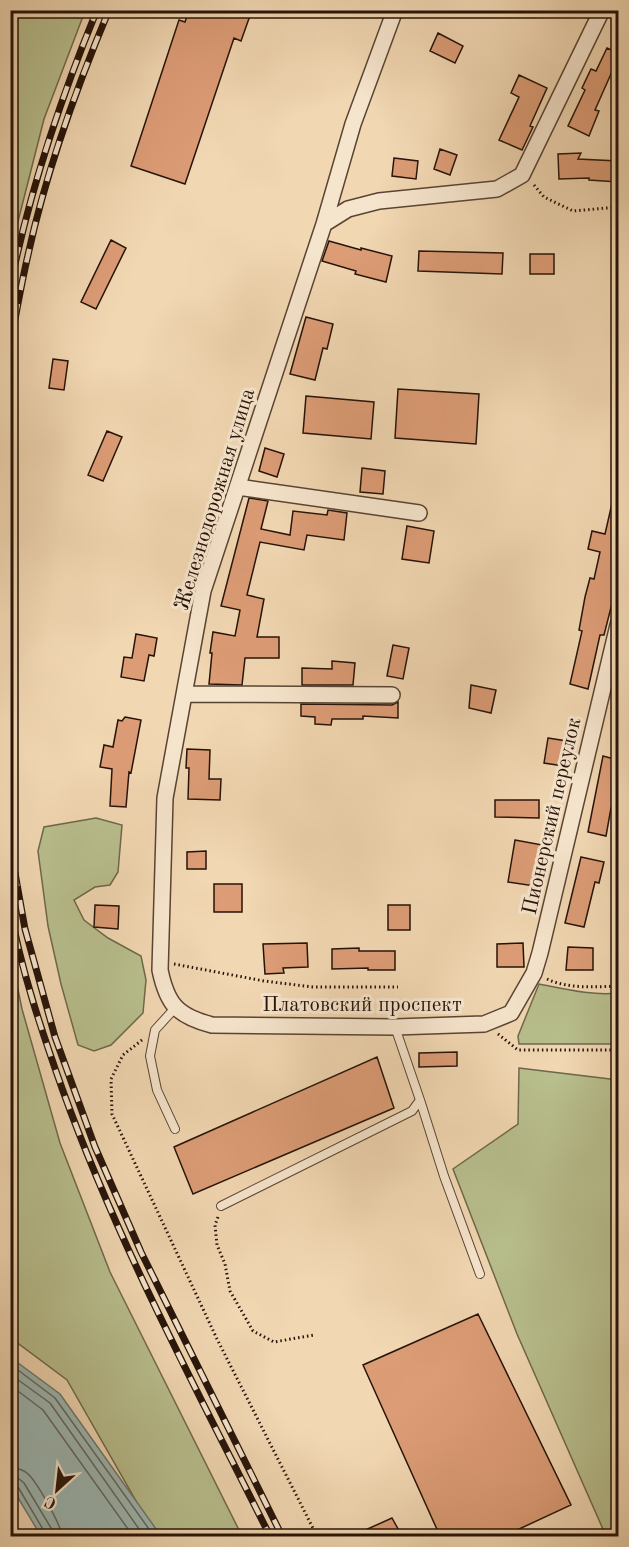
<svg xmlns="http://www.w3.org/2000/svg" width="629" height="1547" font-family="'Old Standard TT',serif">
<rect width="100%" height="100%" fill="#f1d7b2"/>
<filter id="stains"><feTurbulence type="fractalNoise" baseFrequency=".00333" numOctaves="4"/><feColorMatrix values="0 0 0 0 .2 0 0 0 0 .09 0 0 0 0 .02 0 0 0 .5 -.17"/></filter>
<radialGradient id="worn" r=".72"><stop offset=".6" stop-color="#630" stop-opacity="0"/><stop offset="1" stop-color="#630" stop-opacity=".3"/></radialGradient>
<path fill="#b8be8d" stroke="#6f684b" stroke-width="1.5" d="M11,10L85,11L44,119L11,249Z
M96,818L122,825L118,872L110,885L95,887L74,900L84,920L108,938L141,956L146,980L143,1013L111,1045L94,1051L78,1045L61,984L48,926L38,851L44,827Z
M10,951L22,1009L60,1143L110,1272L242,1536H156L67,1380L11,1338Z
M539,984C565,989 593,996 618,993V1044H519L518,1036Z
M519,1068L618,1080V1536H606L517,1334L453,1169L518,1124Z"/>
<path fill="#9cb8b4" stroke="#6d7670" stroke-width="1.5" d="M10,1357L60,1394L161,1536H41L11,1486Z"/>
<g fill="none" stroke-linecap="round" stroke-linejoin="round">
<path stroke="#61665e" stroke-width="1.5" d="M10,1364L55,1398L154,1536
M10,1374L50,1403L144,1536
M10,1385L43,1410L133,1536
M10,1468C17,1468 23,1469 28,1474C37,1482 61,1525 62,1536
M10,1477L18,1478L24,1483L51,1528L53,1536
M10,1484L18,1487L44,1531L45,1536"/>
</g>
<path fill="#dc9c76" stroke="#261309" stroke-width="1.5" d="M189,10H252L241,41L234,38L185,184L131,166L179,20L185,22Z
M438,33L463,46L455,63L430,51Z
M607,48L618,53V58L595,110L599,111L589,136L568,126L585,90L582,88L591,69L596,71Z
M519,75L547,88L530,126L533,127L522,150L499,140L519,97L511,93Z
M440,149L457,155L450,175L434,169Z
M581,153L578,159L618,161V182L589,180V178L559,179L558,154Z
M394,158L418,161L416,179L392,176Z
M111,240L126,248L96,309L81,302Z
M329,241L361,250V248L392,256L386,282L355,274L356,271L322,261Z
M419,251L503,253L502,274L418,271Z
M530,254H554V274H530Z
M306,317L333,324L327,349L323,348L315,380L290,374Z
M53,359L68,361L64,390L49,388Z
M398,389L479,394L476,444L395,438Z
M306,396L374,402L371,439L303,433Z
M107,431L122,437L103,481L88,475Z
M265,448L284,454L277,477L259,471Z
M362,468L385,471L383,494L360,492Z
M249,498L268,501L261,529L290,535L293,511L327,515L328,510L347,513L344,540L307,535L304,550L260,542L247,595L264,599L257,637H279V658H245L242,685L209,684L212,653H210L213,632L235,636L240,610L221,606Z
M613,499H618V546L614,566L618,567V580L604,635H600L588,689L570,684L582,631L579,630L585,597L590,578L594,579L600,552L588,549L592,531L605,534Z
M407,526L434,531L429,563L402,559Z
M136,634L157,638L154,656L149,655L144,681L121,677L124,657L132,658Z
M393,645L409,648L403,679L387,676Z
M332,661L355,663L353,685H302V668L332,669Z
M471,685L496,690L491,713L469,708Z
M398,702V718L363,716V719H332L331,725L315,724V717L301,716V704L392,705Z
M125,717L141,720L131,773L129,772L126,807L110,806L112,769L100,767L104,745L113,747L118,720L122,721Z
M548,738L573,742L570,767L544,763Z
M187,749L210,750L209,779H221L220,800L188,799L189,768H186Z
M603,756L618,760V810L611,808L606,836L588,832Z
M495,800H539V818L495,817Z
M515,840L548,846L541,887L508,882Z
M206,851V869H187V852Z
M581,857L604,862L599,883L595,882L584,927L565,923Z
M214,884H242V912H214Z
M95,905L119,906L118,929L94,927Z
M388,905H410V930H388Z
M307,943L308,967L283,968L284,973L265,974L263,944Z
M523,943L524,967H497V944Z
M568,947L593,948V970H566Z
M359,948V951H395V970H368V968L332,969V949Z
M457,1052V1066L419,1067V1053Z
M377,1057L394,1108L193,1194L174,1147Z
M478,1314L571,1505L504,1536H440L363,1365Z
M392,1518L402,1536H352Z"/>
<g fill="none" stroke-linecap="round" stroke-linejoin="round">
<defs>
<path id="service" d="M420,1100L444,1176L480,1274
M175,1129L157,1090L150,1056L155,1030L175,1008
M221,1206L412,1111L420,1100L395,1027"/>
<path id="minor" d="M395,10L353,124L324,224L203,591L165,798L160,970C167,1004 177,1016 212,1025L395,1027L484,1024L511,1013L534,973L540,953L618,625
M324,224L348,209L379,201L497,189L522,175L602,10
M238,487L419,513
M184,694L392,695"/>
</defs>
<use href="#service" stroke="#594433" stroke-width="10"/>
<use href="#minor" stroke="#594433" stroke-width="18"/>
<path stroke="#261309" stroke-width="3" stroke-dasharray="1.5 3" stroke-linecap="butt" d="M534,185L544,197L573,211L618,207
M174,964L264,981L313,987H398
M547,979C568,989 595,987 618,986
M498,1034L518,1050H618
M142,1040L123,1055L111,1079L112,1114L217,1339L317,1536
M218,1217L215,1225L217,1245L225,1264L230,1291L253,1331L274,1342L314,1335"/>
<use href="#service" stroke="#f6e5cd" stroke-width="8"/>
<use href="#minor" stroke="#f6e5cd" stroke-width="15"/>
<defs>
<path id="rail" d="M10,288C29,192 60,100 97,10
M10,345C16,315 21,285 28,255C46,171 76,89 109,10
M10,845L25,929L55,1037L95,1147L141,1252L282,1536
M10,908C21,970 42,1032 63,1091C119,1246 197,1390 270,1536"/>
</defs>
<use href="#rail" stroke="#261309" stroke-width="7"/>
<use href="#rail" stroke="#f6e5cd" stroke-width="4.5" stroke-dasharray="14" stroke-linecap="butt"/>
</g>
<g text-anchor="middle" stroke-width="6" stroke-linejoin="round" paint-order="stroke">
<g font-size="21" fill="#261309" stroke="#f6e5cd">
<text transform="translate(214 499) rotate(-73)" y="7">Железнодорожная улица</text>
<text transform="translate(551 816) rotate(-77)" y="7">Пионерский переулок</text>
<text x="362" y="1011">Платовский проспект</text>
</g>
</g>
<rect width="629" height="1547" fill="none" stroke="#f1d7b2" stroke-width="36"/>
<rect x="12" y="12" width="605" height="1523" fill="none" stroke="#261309" stroke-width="3"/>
<rect x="18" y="18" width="593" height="1511" fill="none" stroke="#261309" stroke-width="1.5"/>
<g transform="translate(57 1490) rotate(207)" stroke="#f6e5cd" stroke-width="4.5" paint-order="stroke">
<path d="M0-4.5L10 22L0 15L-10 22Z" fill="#261309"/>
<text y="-9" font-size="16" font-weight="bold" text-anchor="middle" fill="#261309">С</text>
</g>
<rect width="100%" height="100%" filter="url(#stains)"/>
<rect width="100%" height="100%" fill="url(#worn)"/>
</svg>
